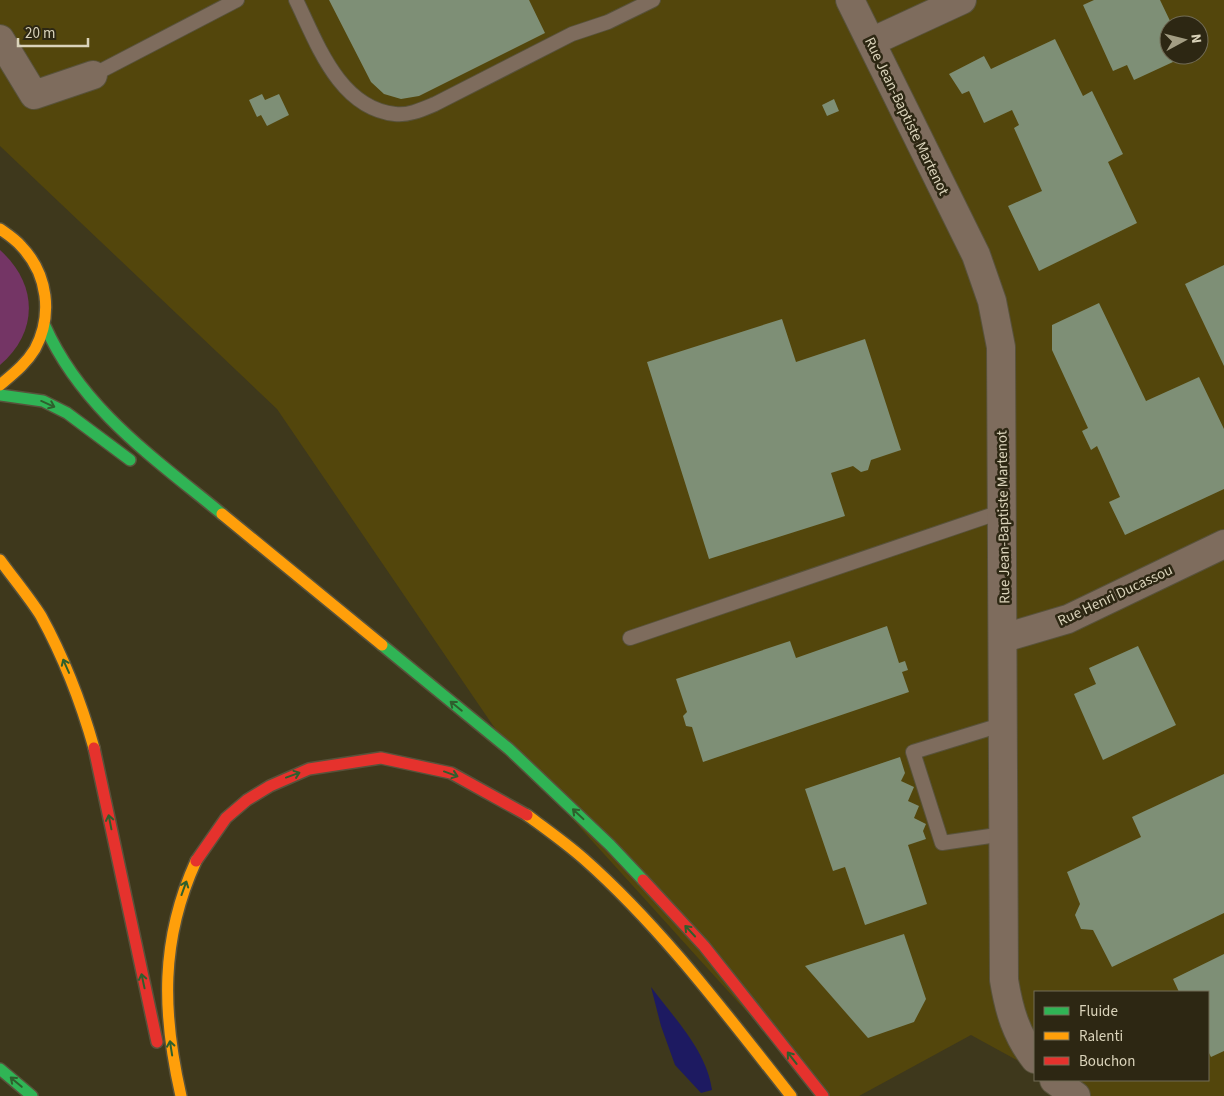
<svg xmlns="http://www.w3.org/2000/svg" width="1224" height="1096" font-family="'Source Sans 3',sans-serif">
<rect width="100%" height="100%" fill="#3e381c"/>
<path fill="#53460c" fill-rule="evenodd" d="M0,0H1224V1096H1076L1054,1080H1208V992H1035V1070L971,1035L859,1096H823L509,749L277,409L0,146ZM1169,25H1199V55H1169Z"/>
<path fill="#743565" d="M0,250C38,284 39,332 0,365Z"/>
<path fill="#1d1a61" d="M651,987C674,1018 707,1051 712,1090L701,1093L675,1065L661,1026Z"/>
<path fill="#7e8f76" d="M329,0H529L545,33L419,96L401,99L384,94L371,82Z
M1094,0H1160L1172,25H1169V55L1186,56L1134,80L1127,65L1113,71L1083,5Z
M1055,39L1083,96L1092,91L1123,154L1108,162L1137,223L1039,271L1008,206L1042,191L1014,128L1019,125L1012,110L984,123L969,91L962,94L949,74L984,56L991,69Z
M262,94L265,100L279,94L289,115L267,126L261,115L257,117L249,100Z
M834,99L839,111L827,116L822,105Z
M1224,265V366L1185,284Z
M1099,303L1146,401L1199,377L1224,429V489L1125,535L1109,502L1120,497L1097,446L1091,450L1082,431L1088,428L1052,350V325Z
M782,319L796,362L865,339L901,450L871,460L868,470L861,472L853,466L831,473L845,516L709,559L647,362Z
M887,626L899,663L905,661L908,670L902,672L909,692L703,762L692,727L686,726L683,716L687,712L676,679L790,641L796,658Z
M1138,646L1176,725L1103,760L1074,694L1096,684L1089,668Z
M900,757L905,773L901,781L914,787L908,801L919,806L914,818L926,824L923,831L926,839L908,845L927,904L865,925L845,867L833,871L805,789Z
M1224,774V913L1112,967L1093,930L1081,929L1075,915L1080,904L1067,872L1141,837L1132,817Z
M904,934L926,999L914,1022L868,1038L805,966Z
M1224,954V1051L1211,1057L1208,1051V992H1179L1173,979Z"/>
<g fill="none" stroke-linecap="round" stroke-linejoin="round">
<defs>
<path id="lane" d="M296,0C317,43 339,108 395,114C408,116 423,109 435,104L572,34L608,22L653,0
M93,75L237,0
M630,638L1003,511
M1004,834L942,843L913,752L1004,724"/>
<path id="street" d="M850,0L976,255L992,301L1001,347L1004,980C1009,1010 1016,1035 1035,1059
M0,39L34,95L93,75
M871,42L962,0
M1004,638L1068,619L1224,544
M1054,1080L1076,1096"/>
<path id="fast" d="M45,326C82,409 154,458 222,514
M0,395L43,401L67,413L130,460
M382,645L509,749L610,845L643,880
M0,1069L32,1096"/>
<path id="slow" d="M0,229C7,234 15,239 21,246C48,274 53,315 35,349C26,364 13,374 0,385
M222,514L382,645
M0,560C13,578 29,597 41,616C64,658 81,702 94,748
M527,815C546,829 566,843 584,859C662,928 726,1014 791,1096
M181,1096C162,1013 160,940 196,861"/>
<path id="jam" d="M94,748L157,1042
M196,861L226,818L247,800L270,786L309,769L381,758L451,773L527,815
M643,880L704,946L823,1096"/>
</defs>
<use href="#lane" stroke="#58523b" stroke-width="16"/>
<use href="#street" stroke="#58523b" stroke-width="30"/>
<use href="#fast" stroke="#58523b" stroke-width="14"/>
<use href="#slow" stroke="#58523b" stroke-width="14"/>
<use href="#jam" stroke="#58523b" stroke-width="14"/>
<use href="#lane" stroke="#7e6c5d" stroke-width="14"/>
<use href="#street" stroke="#7e6c5d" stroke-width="28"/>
<use href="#fast" stroke="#30b455" stroke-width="11"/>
<use href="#slow" stroke="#ff9f0a" stroke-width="11"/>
<use href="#jam" stroke="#e5322d" stroke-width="11"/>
</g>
<defs><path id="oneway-shaft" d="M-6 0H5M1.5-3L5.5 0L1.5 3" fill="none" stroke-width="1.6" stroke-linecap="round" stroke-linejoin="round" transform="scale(1.25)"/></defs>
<g stroke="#2e5f2d">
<use href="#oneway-shaft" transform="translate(48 404) rotate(24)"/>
<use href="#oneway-shaft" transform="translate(66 666) rotate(-114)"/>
<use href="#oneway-shaft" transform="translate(456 706) rotate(-141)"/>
<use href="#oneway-shaft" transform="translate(451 774) rotate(20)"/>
<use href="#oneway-shaft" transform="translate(293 775) rotate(-20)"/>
<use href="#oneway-shaft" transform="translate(578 814) rotate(-137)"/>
<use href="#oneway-shaft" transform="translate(110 822) rotate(-101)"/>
<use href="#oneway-shaft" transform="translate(184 888) rotate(-70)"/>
<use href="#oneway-shaft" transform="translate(690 931) rotate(-133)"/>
<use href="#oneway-shaft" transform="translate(143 981) rotate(-102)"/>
<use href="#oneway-shaft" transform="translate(171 1048) rotate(-99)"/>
<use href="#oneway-shaft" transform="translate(792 1058) rotate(-128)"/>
<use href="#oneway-shaft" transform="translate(16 1082) rotate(-140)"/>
</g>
<g text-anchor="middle" stroke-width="5" stroke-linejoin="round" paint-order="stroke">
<g font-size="15" fill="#dad3ba" stroke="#2d2713">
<text transform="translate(907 116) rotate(64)" y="5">Rue Jean-Baptiste Martenot</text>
<text transform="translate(1003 517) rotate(-91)" y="5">Rue Jean-Baptiste Martenot</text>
<text transform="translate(1115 595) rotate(-25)" y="5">Rue Henri Ducassou</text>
</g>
</g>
<rect x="1034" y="991" width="175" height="90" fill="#2d2713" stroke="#726c56"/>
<rect x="1044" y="1007" width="25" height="8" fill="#30b455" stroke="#726c56"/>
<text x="1079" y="1016" font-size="15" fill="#dad3ba">Fluide</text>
<rect x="1044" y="1032" width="25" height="8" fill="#ff9f0a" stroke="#726c56"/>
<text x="1079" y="1041" font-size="15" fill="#dad3ba">Ralenti</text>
<rect x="1044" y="1057" width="25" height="8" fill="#e5322d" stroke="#726c56"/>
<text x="1079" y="1066" font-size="15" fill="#dad3ba">Bouchon</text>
<g transform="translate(1184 40) rotate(83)"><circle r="24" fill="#2d2713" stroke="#726c56"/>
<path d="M0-4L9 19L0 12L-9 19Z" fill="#a39d83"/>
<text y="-8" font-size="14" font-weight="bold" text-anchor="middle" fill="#dad3ba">N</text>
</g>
<path d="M18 38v8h70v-8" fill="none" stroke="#dad3ba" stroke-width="2.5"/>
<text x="25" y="38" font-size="15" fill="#dad3ba" stroke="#2d2713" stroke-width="4" paint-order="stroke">20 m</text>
</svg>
